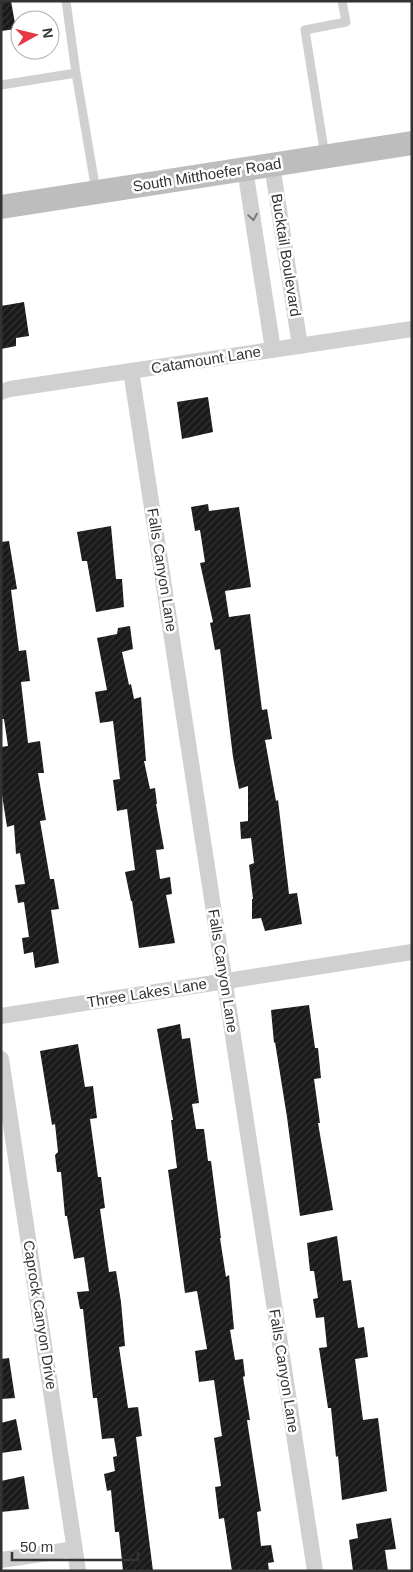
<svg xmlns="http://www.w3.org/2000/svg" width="413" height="1572" font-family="Arial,sans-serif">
<defs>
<pattern id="building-hatch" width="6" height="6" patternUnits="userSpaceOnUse" patternTransform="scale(1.25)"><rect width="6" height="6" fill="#1a1a1a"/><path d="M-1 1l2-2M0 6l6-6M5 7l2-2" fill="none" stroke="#333"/></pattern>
</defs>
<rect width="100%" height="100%" fill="#fff"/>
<path fill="url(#building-hatch)" d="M1,1H11L16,29L1,31Z
M24,302L29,336L16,338V346L1,349V306Z
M208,397L213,432L182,439L177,402Z
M208,504L209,511L239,507L251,587L225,591L229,617L250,614L262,710L267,709L272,739L265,740L276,801L278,800L289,894L297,893L302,924L265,931L261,918L252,919V899H253L249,865L254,863L251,838L241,839L240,822L248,821V786L239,789L233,757L220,649L215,650L210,623L213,622L200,563L205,562L200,530L195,531L191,507Z
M111,526L116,579H122L124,607L96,612L87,561H82L77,532Z
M9,541L17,589L11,590L19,651L26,650L30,681L21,682L28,743L40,741L44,773H38L46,820L40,821L50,879H54L59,909L51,910L59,963L35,968L33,952L24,954L22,938L29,937L24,902L18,903L15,885L25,884L20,853L16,854L14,825L7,827L1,788V747L8,746L4,719H1V542Z
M130,626L133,649L122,652L129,685L131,684L134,699L141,697L146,761H144L150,789L155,788L157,804H156L164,849L156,850L160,879L170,877L172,894L166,895L175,943L139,948L132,901H131L125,872L135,870L127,809L117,811L113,780L120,779L113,721L100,723L95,692L107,690L97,638L117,634L118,628Z
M309,1005L315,1048H318L321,1078L314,1079L320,1123H318L333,1210L300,1216L287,1117L275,1042L274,1043L271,1010Z
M180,1024L182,1039L190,1038L199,1103L192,1104L196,1129H204L208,1161H211L221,1238H220L226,1277L229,1275L234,1329L230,1330L235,1360L243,1359L245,1376L243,1377L250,1420H247L261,1511L257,1512L261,1546L271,1545L274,1562L268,1563L269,1571H232L224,1518L219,1519L215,1487L221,1486L214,1438L222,1436L214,1380L199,1382L195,1351L207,1349L197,1291L185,1293L168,1170L177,1168L171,1120H173L157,1029Z
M78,1044L85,1087L93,1086L97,1118L90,1119L98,1177H101L105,1208L100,1209L109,1272L116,1271L121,1302L125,1346L119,1347L128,1408L138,1407L142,1436L136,1437L153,1571H123L119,1532H115L111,1490L107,1491L104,1474L115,1471L113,1457L117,1456L114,1438L102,1439L97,1398H93L83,1309H80L77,1292L89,1291L84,1257L74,1259L67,1216H65L61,1172H57L55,1155L58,1152L55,1124L52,1125L40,1051Z
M337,1236L343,1281L351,1280L358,1328L364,1327L368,1357L355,1359L363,1420L378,1418L387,1491L342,1500L338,1456L336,1457L331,1408H328L319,1348L327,1347L324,1317L316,1318L313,1299L318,1298L314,1271H310L307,1243Z
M9,1358L15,1398L1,1399V1359Z
M16,1419L22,1450L1,1453V1423Z
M24,1476L29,1509L1,1512V1481Z
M391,1518L396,1549L385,1550L388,1571H353L349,1540L358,1538L356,1524Z"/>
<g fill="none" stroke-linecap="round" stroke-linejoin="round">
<path stroke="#d0d0d0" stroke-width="9" d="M76,73L96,191
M1,85L76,73L66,1
M325,156L305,30L346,22L342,1"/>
<path stroke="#d0d0d0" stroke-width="16" d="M272,165L300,346
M245,169L273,350
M131,371L315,1571
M1,392L10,389L412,329
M1,1016L412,952
M1,1059L78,1571
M1,1560L75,1549"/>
<path stroke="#bdbdbd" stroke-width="24" d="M1,207L412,143"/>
</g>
<defs><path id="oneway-chevron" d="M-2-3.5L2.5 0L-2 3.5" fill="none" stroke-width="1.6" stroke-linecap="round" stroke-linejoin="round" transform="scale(1.25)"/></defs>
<use stroke="#7a7a7a" href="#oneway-chevron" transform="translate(253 217) rotate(81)"/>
<g text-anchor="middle" stroke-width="5" stroke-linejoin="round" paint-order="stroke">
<g font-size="15" fill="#333" stroke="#fff">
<text transform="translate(207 175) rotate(-9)" y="5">South Mitthoefer Road</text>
<text transform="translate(286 255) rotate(81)" y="5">Bucktail Boulevard</text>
<text transform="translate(206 360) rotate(-9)" y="5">Catamount Lane</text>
<text transform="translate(162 570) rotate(81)" y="5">Falls Canyon Lane</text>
<text transform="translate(223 971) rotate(81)" y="5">Falls Canyon Lane</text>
<text transform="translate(147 993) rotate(-9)" y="5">Three Lakes Lane</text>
<text transform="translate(40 1315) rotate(81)" y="5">Caprock Canyon Drive</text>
<text transform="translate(284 1371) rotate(81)" y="5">Falls Canyon Lane</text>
</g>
</g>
<rect width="413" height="1572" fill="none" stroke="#333333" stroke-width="5"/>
<g transform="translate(35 35) rotate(82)"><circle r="24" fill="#ffffff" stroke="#adadad"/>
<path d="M0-4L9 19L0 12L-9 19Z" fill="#e63946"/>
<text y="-8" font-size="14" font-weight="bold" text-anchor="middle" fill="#333333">N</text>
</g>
<path d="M12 1552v8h126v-8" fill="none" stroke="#333333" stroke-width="2.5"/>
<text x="20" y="1552" font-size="15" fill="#333333" stroke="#ffffff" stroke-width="4" paint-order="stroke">50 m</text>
</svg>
